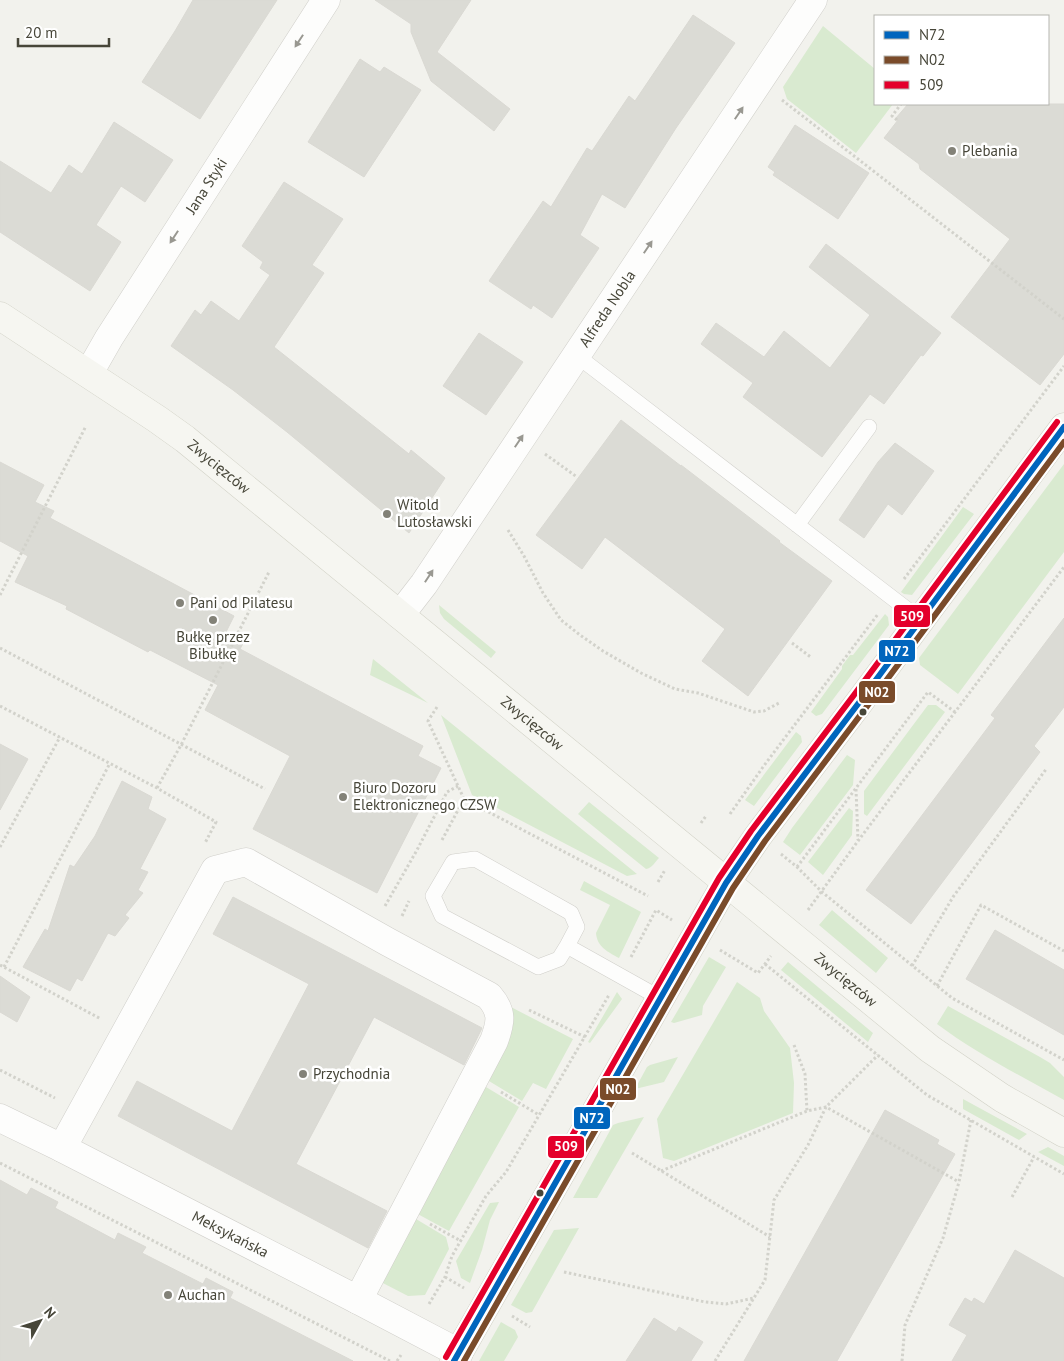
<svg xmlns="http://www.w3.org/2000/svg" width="1064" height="1361" font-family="'PT Sans',sans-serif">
<rect width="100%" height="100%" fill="#f2f2ed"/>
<path fill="#d9ead0" d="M823,26L875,69V104H893L856,153L787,99L783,87Z
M1064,464V552L958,694L920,665L919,658Z
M963,507L974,514L912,595L904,594L901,592Z
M439,605L496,652L491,658L444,619L440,613Z
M885,614L888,617L889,625L822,714L816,716L811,712L842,669V666L850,655H853Z
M373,659L428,703L370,675Z
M928,705H936L945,712L867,816L864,814V791Z
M441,715L637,874L627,876L472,795Z
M796,732L801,736L802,742L754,806L745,800Z
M847,755L855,760L853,785L800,855L783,842L792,828Z
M589,802L659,858C655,862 652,868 646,869L578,814Z
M849,808L853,811L852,835L823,875L808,862Z
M584,881L641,912L619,958C608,952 597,947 596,933L610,905L580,890Z
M832,910L888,958L876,973L819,925Z
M709,957L726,967L703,1006L702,1015L674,1023L671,1022Z
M788,962L873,1033L868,1042L781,970Z
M737,982L760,998L764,1011L790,1048L794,1083L793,1113L674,1161L663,1158L657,1119Z
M617,992L622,999L590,1043L588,1042Z
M503,1003L573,1039L546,1089L533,1083L522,1101L484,1078Z
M948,1006L1040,1057L1050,1063L1064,1077V1100C1021,1076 977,1054 937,1024Z
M678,1057L664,1082L635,1089L647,1067L650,1065Z
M481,1084L519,1107L449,1231L414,1212Z
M963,1099L1027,1134L1019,1140L963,1109Z
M644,1117L597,1198H573L613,1125L618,1123Z
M1048,1147L1064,1156V1166L1038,1152Z
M499,1202L490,1220L482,1250L470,1283L461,1278L456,1261L490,1203Z
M411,1216L446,1237L449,1249L425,1295L408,1296L377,1280Z
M579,1228L532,1312L526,1313L511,1305L554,1230Z
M501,1322L515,1330L518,1337L504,1361H479Z"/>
<path fill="#dbdbd5" stroke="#dad9d3" d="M193,0H277L200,119L142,82L175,31Z
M375,0H471L437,52L510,109L494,131L431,81L411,32V24Z
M693,15L735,43L676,128L625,208L602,194L580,235L599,248L552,318L533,305L531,309L489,281L543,201L551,207L587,148L592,151L629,96L635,101Z
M360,59L380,72L384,67L421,90L364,177L308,142Z
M908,104H1064V354L1040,385L951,317L1010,239L920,169L919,164L884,138L898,120L896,118Z
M114,122L173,160L145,202L121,186L96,225L121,242L90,291L0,232V161L51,193L69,165L82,174Z
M795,125L869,173L838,219L773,175L775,172L768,167Z
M284,182L343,219L312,265L324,273L274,347L409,454L411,450L445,478L409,533L287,432L233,390L171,346L195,310L201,315L211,301L239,321L270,275L260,268L263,262L242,246Z
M826,244L941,333L923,356L921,355L884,404L870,394L822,457L743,397L753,383L701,344L716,323L764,357L784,331L830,368L870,315L809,267Z
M479,333L523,362L486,415L443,386Z
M621,420L681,466V465L780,541L779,542L832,581L748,696L702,661L725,629L605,537L582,569L536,535Z
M895,443L934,471L902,515L888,504L864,538L839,520L878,462Z
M0,462L44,485L35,502L54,511L50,518L234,616L226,632L245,640L240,649L423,746L418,756L441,768L377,893L253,829L290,756L205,710L218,685L150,650L148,652L66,609L67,606L15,582L28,556L0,541Z
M1064,618V707L1034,746L1040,752L911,924L866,890L995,718L991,715Z
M0,744L28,759L0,810Z
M122,781L152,797L148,809L166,819L140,869L148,872L138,890L143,893L125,915L129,918L115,936L108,933L82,981L77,978L70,991L23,967L45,929L48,931L70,865L74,867L95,836Z
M233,897L482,1028L464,1065L374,1017L296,1164L387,1211L368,1248L118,1116L137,1081L232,1131L309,984L213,934Z
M995,930L1064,970V1035L966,979Z
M0,976L30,997L17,1022L0,1012Z
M885,1110L939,1140L937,1144L955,1154L837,1361H744Z
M0,1180L27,1195L31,1188L58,1202L55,1208L115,1240L118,1233L146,1247L142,1253L203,1284L206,1278L233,1292L230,1298L353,1361H0Z
M1015,1250L1064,1278V1361H952L967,1335L949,1325L956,1313L965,1298L972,1302L974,1298L984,1304Z
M654,1318L676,1332L679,1327L703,1342L691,1361H626Z"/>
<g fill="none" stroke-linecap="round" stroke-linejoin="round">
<defs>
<path id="lane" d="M576,355L921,620
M797,525L869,427
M567,946L577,927L571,913L475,859L453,862L433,896L442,916L538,967L559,959L567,946L660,998"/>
<g id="street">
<path id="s1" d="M89,373L109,338L326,0"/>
<path id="s2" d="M400,615L424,584L813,0"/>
<path id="s3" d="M0,1118L62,1148L358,1300L459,1353"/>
<path d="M62,1148L215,870L246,862L388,942L489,996C503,1012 501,1022 494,1041L358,1300"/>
</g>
<g id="secondary">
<path id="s4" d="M0,316L157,419L185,439L930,1049L1002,1098L1064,1133"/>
<path d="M454,1361L726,883L758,836L861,700L1064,427"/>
</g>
</defs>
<use href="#lane" stroke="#d0cfca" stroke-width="16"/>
<use href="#street" stroke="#d0cfca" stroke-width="29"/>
<use href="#secondary" stroke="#d1d1c6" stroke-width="29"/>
<path stroke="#d2d2cb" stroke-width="3" stroke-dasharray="2.5 2.5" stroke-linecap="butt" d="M782,100L1064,319
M897,120L892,116L901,104
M545,454L577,477
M508,530L524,556L543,593L561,620L580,635L603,651L641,673L675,689L698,693L754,712L764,711L779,703
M904,579L1064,366
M0,595L86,426
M792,643L812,658
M0,648L265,789
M0,706L157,788L216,822L205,843
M437,707L428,721L464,799L648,896
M157,788L181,745L269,572
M856,789L858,840
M730,814L763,767L878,614
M701,823L706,816
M442,840L464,799
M0,847L60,737
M781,854L797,867L822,892L952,998L1064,1060
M797,867L928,692L955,712
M658,882L665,870
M385,906L417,850L447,792L458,786
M808,910L858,841L1064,567
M402,916L409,901
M720,950L758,973L771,956
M631,957L656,910L672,920
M765,964L927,1095L1064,1174
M0,965L101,1019
M912,966L953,897L1047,768
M4,967L110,763
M937,986L981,905L1064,951
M529,1010L585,1037
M794,1045L805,1074L807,1111
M0,1070L55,1098
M501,1092L539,1115
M632,1153L770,1237
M0,1163L390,1361
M661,1171L807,1111L826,1107L878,1055
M1012,1197L1034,1157
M430,1224L461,1241
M564,1272L705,1302L726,1304L754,1298
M445,1277L464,1288
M429,1304L445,1277L452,1256L486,1196L506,1172L609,995
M512,1316L530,1327
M397,1361L401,1355
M715,1361L765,1280L774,1200L808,1145L826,1107L959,1182
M902,1361L905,1325L943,1238L959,1182L971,1120"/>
<use href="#lane" stroke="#fdfdfc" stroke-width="15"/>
<use href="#street" stroke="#fdfdfc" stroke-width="28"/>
<use href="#secondary" stroke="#f6f6f1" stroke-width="28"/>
<defs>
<path id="bus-1" d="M454,1361L726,883L758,836L861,700L1064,427"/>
<path id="bus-2" d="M464,1361L733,888L765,841L868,705L1064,442"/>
<path id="bus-3" d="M446,1357L719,878L751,831L854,695L1057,422"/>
</defs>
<use href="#bus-1" stroke="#fff" stroke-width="10"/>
<use href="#bus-2" stroke="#fff" stroke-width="10"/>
<use href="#bus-3" stroke="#fff" stroke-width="10"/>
<use href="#bus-1" stroke="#0065bd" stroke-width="6"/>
<use href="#bus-2" stroke="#7a4b2a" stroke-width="6"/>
<use href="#bus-3" stroke="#e4002b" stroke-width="6"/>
</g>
<defs><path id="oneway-solid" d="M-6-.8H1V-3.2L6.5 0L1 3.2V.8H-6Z" transform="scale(1.25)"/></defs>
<g fill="#999891">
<use href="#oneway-solid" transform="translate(299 41) rotate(123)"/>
<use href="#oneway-solid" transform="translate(739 113) rotate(-56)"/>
<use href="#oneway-solid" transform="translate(174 237) rotate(123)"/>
<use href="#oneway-solid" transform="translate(648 247) rotate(-56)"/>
<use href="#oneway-solid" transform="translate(519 441) rotate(-56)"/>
<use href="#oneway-solid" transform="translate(429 576) rotate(-57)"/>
</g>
<g fill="#838278" stroke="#fff" stroke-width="2">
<circle cx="952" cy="151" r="5"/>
<circle cx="387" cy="514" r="5"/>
<circle cx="180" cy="603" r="5"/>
<circle cx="213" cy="620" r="5"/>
<circle cx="343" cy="797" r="5"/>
<circle cx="303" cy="1074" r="5"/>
<circle cx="168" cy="1295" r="5"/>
</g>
<g fill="#474639" stroke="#fff" stroke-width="2">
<circle cx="863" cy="712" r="4.5"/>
<circle cx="540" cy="1193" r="4.5"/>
</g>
<g text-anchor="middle" stroke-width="5" stroke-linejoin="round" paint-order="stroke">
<g font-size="15" fill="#474639" stroke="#fff" text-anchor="start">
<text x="962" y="156">Plebania</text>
<text x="397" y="510">Witold<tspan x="397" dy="17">Lutosławski</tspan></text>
<text x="190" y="608">Pani od Pilatesu</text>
<text x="213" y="642" text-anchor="middle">Bułkę przez<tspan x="213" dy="17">Bibułkę</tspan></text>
<text x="353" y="793">Biuro Dozoru<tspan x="353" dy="17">Elektronicznego CZSW</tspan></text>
<text x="313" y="1079">Przychodnia</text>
<text x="178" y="1300">Auchan</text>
</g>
<g font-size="15" fill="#474639" stroke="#fff">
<text dy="5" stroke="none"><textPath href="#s1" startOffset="221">Jana Styki</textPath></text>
<text dy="5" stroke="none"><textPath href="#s2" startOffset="370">Alfreda Nobla</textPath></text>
<text dy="5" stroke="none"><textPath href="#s4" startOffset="266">Zwycięzców</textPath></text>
<text dy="5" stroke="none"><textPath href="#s4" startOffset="671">Zwycięzców</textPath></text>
<text dy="5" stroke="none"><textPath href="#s4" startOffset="1076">Zwycięzców</textPath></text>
<text dy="5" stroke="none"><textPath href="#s3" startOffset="258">Meksykańska</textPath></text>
</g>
</g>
<g stroke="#fff" stroke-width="2">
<rect x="893" y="604" width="38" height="24" rx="5" fill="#e4002b"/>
<rect x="878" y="639" width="38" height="24" rx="5" fill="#0065bd"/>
<rect x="858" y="680" width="38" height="24" rx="5" fill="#7a4b2a"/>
<rect x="599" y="1077" width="38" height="24" rx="5" fill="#7a4b2a"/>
<rect x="573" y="1106" width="38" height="24" rx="5" fill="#0065bd"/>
<rect x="547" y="1135" width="38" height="24" rx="5" fill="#e4002b"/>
</g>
<g font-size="14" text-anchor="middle" font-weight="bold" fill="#fff">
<text x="912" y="621">509</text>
<text x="897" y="656">N72</text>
<text x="877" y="697">N02</text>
<text x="618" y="1094">N02</text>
<text x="592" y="1123">N72</text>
<text x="566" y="1151">509</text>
</g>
<rect x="874" y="15" width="175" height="90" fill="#ffffff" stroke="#b5b5b0"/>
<rect x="884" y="31" width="25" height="8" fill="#0065bd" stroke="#b5b5b0"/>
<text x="919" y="40" font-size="15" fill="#474639">N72</text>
<rect x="884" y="56" width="25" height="8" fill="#7a4b2a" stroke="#b5b5b0"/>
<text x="919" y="65" font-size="15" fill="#474639">N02</text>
<rect x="884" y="81" width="25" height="8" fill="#e4002b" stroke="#b5b5b0"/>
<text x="919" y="90" font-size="15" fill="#474639">509</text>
<g transform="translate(40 1321) rotate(50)" stroke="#ffffff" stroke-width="4" paint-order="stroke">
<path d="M0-4L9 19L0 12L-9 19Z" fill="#474639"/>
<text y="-8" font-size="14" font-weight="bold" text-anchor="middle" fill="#474639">N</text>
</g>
<path d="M18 38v8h91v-8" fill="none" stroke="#474639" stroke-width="2.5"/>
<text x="25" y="38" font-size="15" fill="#474639" stroke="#ffffff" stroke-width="4" paint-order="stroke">20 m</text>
</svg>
